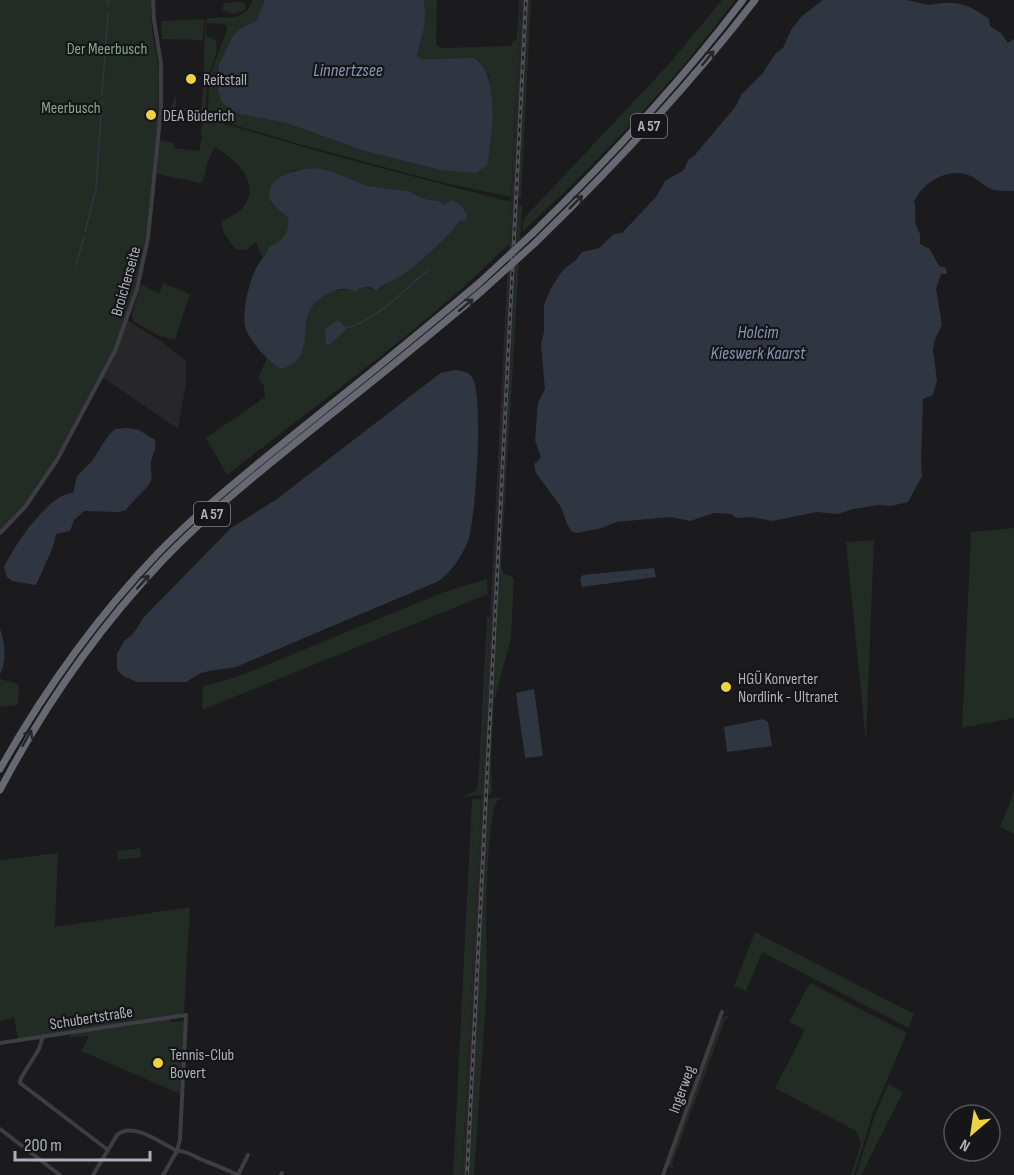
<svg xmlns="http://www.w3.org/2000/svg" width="1014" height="1175" font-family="'Sofia Sans Condensed',sans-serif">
<rect width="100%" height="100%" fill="#1b1a1c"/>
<path fill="#272629" d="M521,0H528L482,918L469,1175H462Z
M127,320L161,341L186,361V383L178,429L101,376Z"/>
<path fill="#222b24" d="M0,0H151L152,29L159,69L158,123L147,232L135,290L114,350L57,460L24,507L0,532Z
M253,0H265L256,21L241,28L218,79V90L221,101L239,114L286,123L365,151L440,170L491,148L492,99L489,76L480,61L459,58L421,59L417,55C423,35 426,22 424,0H437L436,44L441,48L512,46V42L517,39L519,0H521L511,197L444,183L302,145L204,116L208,107L209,77L226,33L227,27L224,24L206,23V36L216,40L217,51L208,77L205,112L200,115L170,108L176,96V108L201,110L203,88L205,24L207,19C228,14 242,25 253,0Z
M528,0H531L521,198H518Z
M722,0H735C673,84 599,161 522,232L523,222L526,216L669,64Z
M237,2H243L246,7L244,11L232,14L223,10L222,8L225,3Z
M204,19L203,40L162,39L161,21Z
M204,118L339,157L511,202L509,244C492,260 477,275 459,291C385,356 305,414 227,475L206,438L265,397L264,386L258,378L267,358L275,365L302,351C311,318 301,292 349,289C358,288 368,286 376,291L446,236L460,221L448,203L444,205L440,201L425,199L407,191L367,186L331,171L315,168L291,171L271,203L288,218C290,234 282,241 269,247L267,255L263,259L256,242L247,250L235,249L224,233L221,222C229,217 239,213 244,206C262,181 233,158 215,147L208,161L203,181L200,183L157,174L159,140L174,143V148L199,151L202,136L200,134Z
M518,203L522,207V213L501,566L504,574L511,576L514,579L511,638L494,701L491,761L492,792L488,795Z
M163,283L190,294L175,340L159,336L133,321L132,314L141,284L159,294Z
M1014,528V718L962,728L971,532Z
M874,540L866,742L846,542Z
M487,579L488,594L202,710L203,686L230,679L259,668L444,592Z
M487,617H490L481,795L459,797C466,795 475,794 478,786Z
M0,679L19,684L18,705L0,707Z
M1014,792V834L1000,827Z
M503,797L497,801L493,811L488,857L486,912L487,987L474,1175H469L487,799Z
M472,799H481L479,839L462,1175H453Z
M140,848L141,857L118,860L117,851Z
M58,853L55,927L190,907L184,1012L181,1014L18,1039L14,1018L0,1021V860Z
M755,932L914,1014L909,1028L762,952L746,991L734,986Z
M810,983L907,1033L873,1113L854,1175H851L861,1144L856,1131L775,1088L805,1030L789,1022Z
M726,1016L729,1017L725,1020L672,1164L674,1170L668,1165L720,1020Z
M170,1019L171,1022L183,1021L184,1023L180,1094L81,1051L89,1036L70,1037L72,1033Z
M888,1084L903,1092L861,1175H856L874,1118Z"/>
<path fill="#303641" d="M265,0H424C427,23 423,33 417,55L421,59L473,58C501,69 492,141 487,165L476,173L440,170L365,151L286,123L239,114L230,109L221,101L218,89L219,65L233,36L241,28L256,21Z
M823,0H907L929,5C956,0 966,3 989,19L990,26L1001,33L1008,43L1014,39V191C1008,191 1001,191 995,190C987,189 979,180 971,176C950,166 922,182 914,202C917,210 914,217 916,224C919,234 921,231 920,244L930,249L939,266L946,268L947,274H941L936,289L942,325L935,339L933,350L937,380L933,395L923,399L921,462L922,476L908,502L891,506L879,505L853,509L839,514L816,512L773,521L751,517L736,518L731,514L714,513L690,521L671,517L616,522L602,528L577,533L572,532L568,526L561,507L536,473L534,464L541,458L535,440L538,403L545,389L541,344L544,332V305L551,288L563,270L576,260L582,252L599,248L614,234L622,233L656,197L665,181L684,170L688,160L694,156L736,106L741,95L762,74L776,53L783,48L791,30L802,16Z
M315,168L331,171L367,186L407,191L425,199L440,201L444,205L452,200L461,205L467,215L466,220L460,221C447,238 422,260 404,274C395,281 384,282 376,291L370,287L360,288L356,292C349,288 342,288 334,291C284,309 326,356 281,369C269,362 248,340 245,326C242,309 250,277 259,263C263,257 267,255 269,247C282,241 290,233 288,218C283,213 274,207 271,201C261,176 299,169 315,168Z
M339,321L346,328V330L328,346L326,343L325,330L334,322Z
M455,370C461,371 468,371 472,377C484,393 476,519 468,541C462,556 452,571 439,581L236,667C215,671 204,668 187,682H137L123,676L117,670V654L124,641L133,634L144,617L231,528L277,499L430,381L441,373Z
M128,428L139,430L155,440C157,449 152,454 151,462C150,468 153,476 151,481C148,488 132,501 126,510L118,512L84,511L74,520L70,531L56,534L53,547L36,585L12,581L7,577L4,567C14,546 49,493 73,493L77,476L92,461L108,436L115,429Z
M654,568L656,577L582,587L580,578L583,575Z
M0,629C5,642 7,662 0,674Z
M534,689L543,756L525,758L516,693Z
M763,719L768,722L772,746L727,752L724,727Z"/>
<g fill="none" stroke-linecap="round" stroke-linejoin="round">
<path stroke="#303641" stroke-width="1.5" d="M108,5L109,0
M102,94L108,14
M85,232L96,189L102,101
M76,265L84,237
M346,328C374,322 406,289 428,270"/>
<path stroke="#3d3d43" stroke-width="4" d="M0,533L25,507L57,460L115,351L137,289L148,238L161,108V64L154,20L153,0
M43,1036L39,1049L21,1078L20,1083L108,1150
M0,1043L186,1015
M0,1129L60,1175
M93,1175L117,1135C133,1121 161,1143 177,1151C188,1150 195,1158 205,1161C216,1165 227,1170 238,1175
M163,1175L177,1151L180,1139L186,1015
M238,1175L248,1155
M281,1175L282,1173
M663,1175L722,1012"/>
<path stroke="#676872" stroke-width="7" d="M533,233C608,160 680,83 743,0
M535,243C613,167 688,87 755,0
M0,769C44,691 96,618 158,553C212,498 274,451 334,402C382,364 430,324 478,284
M0,790C44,706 97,630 162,561C212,509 268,465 324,420C377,378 430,335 482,291"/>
<defs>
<path id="rail" d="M467,1175L526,0"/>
</defs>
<use href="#rail" stroke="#4e4f56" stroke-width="4"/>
<use href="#rail" stroke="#161517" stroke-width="1.5" stroke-dasharray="4.5" stroke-linecap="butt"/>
<path stroke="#676872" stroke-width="7" d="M478,284L533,233
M482,291L535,243"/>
</g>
<defs><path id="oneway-shaft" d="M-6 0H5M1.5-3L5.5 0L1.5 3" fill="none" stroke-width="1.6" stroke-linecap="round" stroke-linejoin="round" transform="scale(1.5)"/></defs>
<g stroke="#262629">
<use href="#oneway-shaft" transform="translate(708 58) rotate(-51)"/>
<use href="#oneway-shaft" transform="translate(576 202) rotate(-45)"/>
<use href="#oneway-shaft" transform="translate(466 305) rotate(-40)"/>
<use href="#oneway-shaft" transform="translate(143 582) rotate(-48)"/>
<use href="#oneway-shaft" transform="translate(27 738) rotate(-60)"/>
</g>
<g fill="#eed340" stroke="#161517" stroke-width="2">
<circle cx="191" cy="79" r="6"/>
<circle cx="151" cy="115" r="6"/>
<circle cx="726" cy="687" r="6"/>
<circle cx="158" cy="1063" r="6"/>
</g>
<g text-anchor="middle" stroke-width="4.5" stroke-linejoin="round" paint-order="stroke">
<g fill="#161517" stroke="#80818a" stroke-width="1.5">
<rect x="631" y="114" width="36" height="24" rx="4.5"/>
<rect x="194" y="502" width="36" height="24" rx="4.5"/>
</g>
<g font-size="15" font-weight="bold" fill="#adafbb">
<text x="649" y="131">A 57</text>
<text x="212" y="519">A 57</text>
</g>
<g font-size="16" fill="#85a68d" stroke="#161517">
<text x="107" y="54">Der Meerbusch</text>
<text x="71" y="113">Meerbusch</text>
</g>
<g font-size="16" fill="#adafbb" stroke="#161517" text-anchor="start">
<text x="203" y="85">Reitstall</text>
<text x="163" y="121">DEA Büderich</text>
<text x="738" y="684">HGÜ Konverter<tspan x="738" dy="18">Nordlink - Ultranet</tspan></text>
<text x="170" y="1060">Tennis-Club<tspan x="170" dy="18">Bovert</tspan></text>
</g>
<g font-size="16" fill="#adafbb" stroke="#161517">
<text transform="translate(125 281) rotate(-74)" y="6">Broicherseite</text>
<text transform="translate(91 1017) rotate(-9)" y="6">Schubertstraße</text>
<text transform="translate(681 1089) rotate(-70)" y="6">Ingerweg</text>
</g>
<g font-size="18" font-style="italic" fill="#8596b5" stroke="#161517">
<text x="348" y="76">Linnertzsee</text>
<text x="758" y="338">Holcim<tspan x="758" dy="21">Kieswerk Kaarst</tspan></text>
</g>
</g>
<g transform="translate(972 1133) rotate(209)"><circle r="28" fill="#161517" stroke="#525359" stroke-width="1.5"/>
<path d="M0-4.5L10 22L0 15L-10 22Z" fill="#eed340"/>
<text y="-9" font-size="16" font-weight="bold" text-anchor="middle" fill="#adafbb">N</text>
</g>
<path d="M15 1151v9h135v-9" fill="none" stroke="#adafbb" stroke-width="3"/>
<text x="24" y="1151" font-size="18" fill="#adafbb" stroke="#161517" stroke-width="4.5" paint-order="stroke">200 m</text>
</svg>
